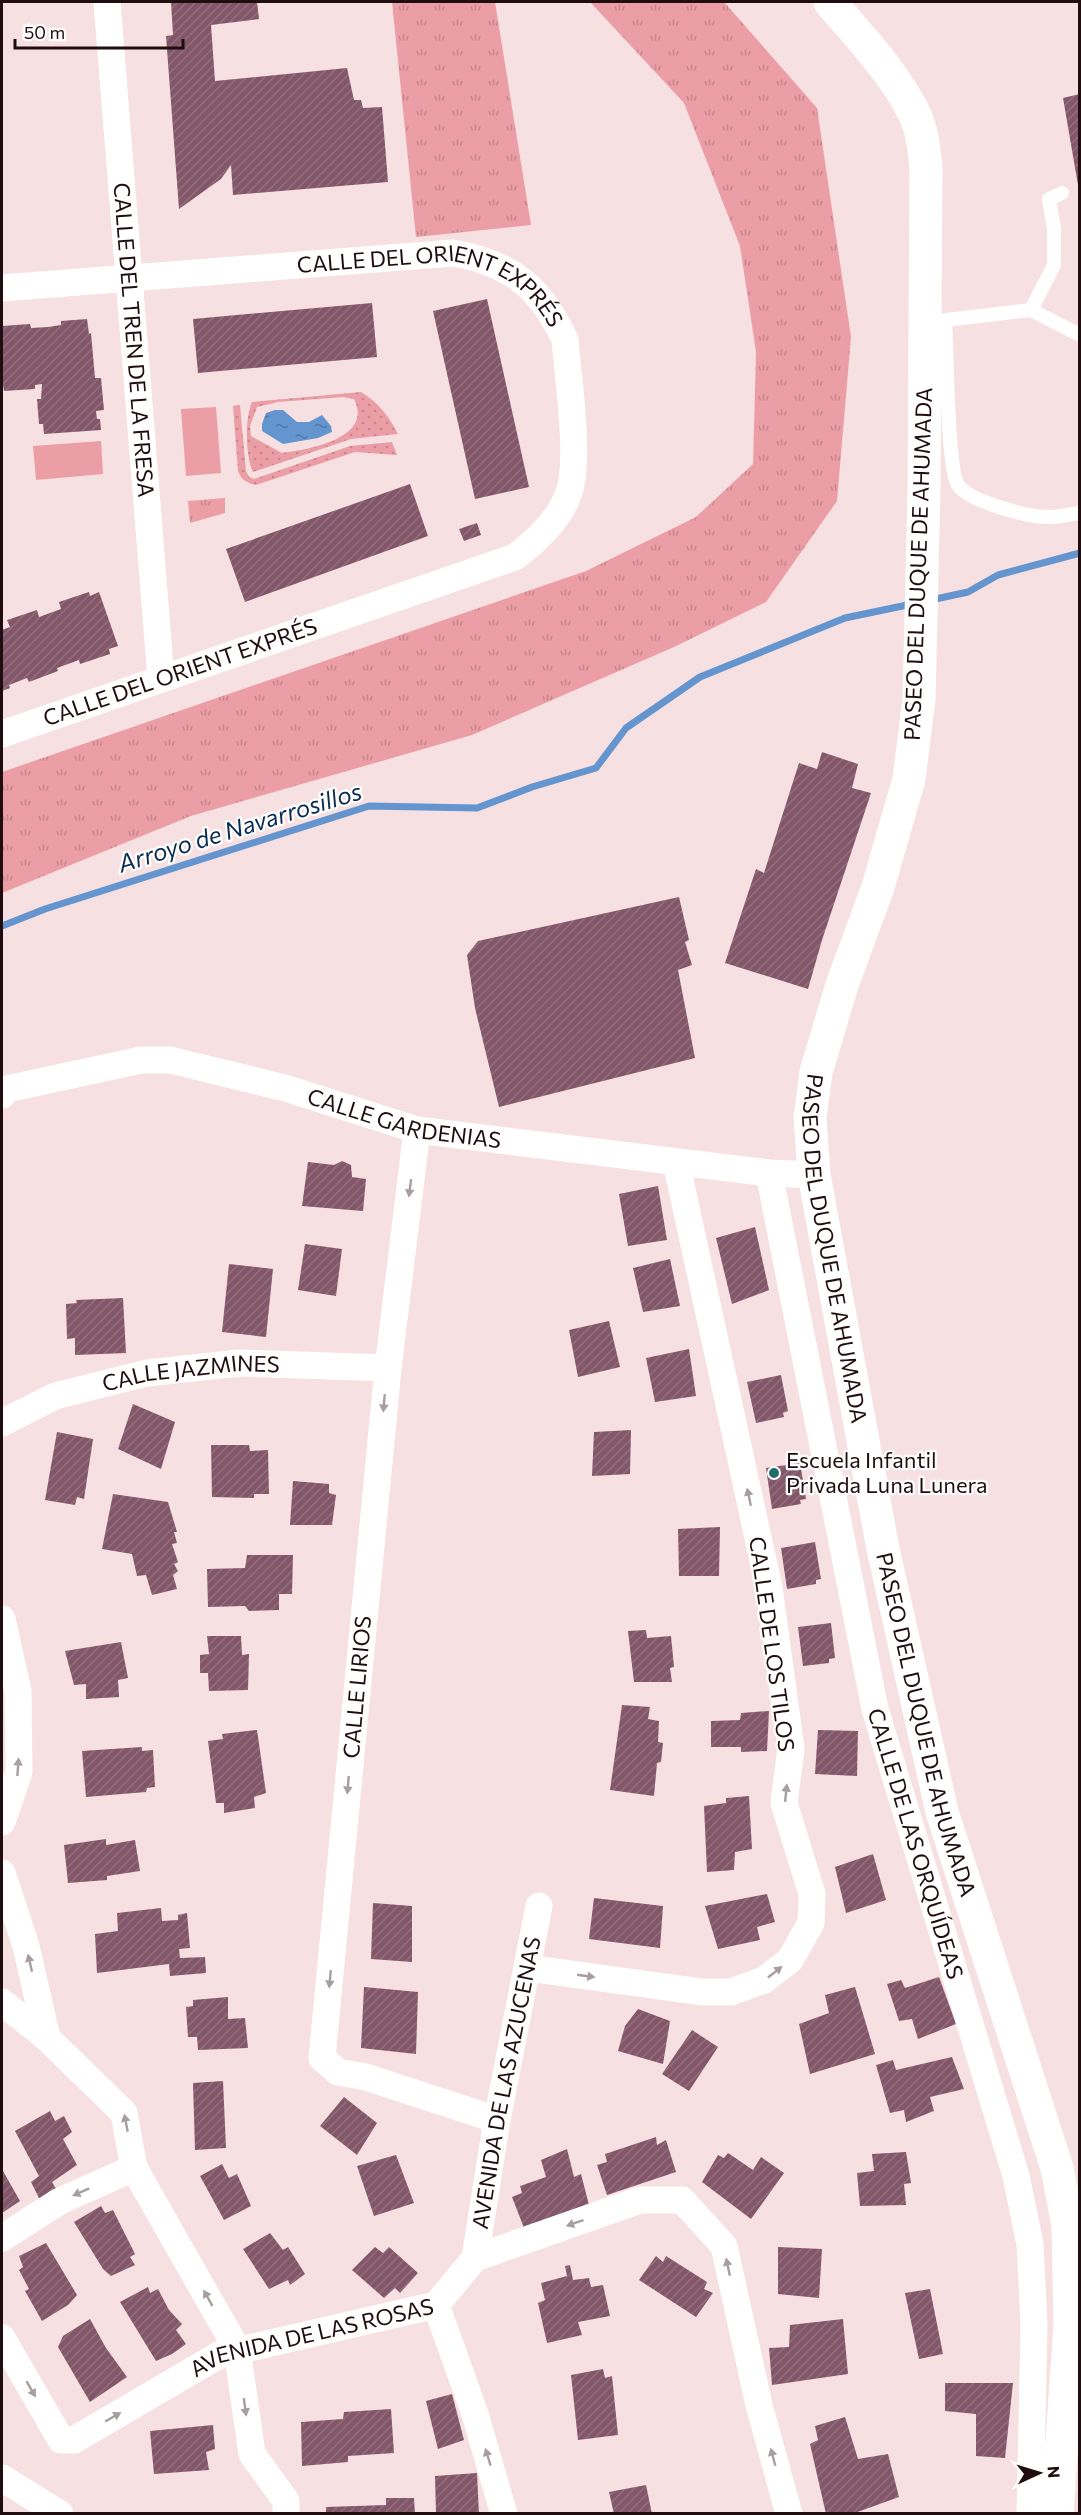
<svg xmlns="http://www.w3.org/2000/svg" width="1081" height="2515" font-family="Commissioner,sans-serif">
<defs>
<pattern id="grass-dots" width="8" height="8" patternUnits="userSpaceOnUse" patternTransform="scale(1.5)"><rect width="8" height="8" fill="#eb9ea5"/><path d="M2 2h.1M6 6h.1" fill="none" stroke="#c9878d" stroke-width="1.8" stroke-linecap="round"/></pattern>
<pattern id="park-tufts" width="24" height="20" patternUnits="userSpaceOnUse" patternTransform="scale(1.5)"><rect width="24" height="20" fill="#eb9ea5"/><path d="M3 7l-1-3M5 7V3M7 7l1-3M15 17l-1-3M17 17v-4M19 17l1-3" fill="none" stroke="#c9878d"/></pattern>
<pattern id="water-ripples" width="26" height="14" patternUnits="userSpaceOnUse" patternTransform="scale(1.5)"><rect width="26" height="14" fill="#6495cf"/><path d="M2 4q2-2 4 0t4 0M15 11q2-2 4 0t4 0" fill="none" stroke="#5278a6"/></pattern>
<pattern id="building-hatch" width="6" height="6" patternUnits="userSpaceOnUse" patternTransform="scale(1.5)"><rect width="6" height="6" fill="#835769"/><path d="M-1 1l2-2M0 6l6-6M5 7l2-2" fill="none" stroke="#916f7c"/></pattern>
</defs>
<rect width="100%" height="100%" fill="#f7e0e1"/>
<path fill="url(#grass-dots)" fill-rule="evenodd" d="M361,392C378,402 389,416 398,434L351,439L253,472C245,455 245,418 252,402ZM343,397L354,399C374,438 309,450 282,453L251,436L250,426L257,407L278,402Z
M240,405L246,471L249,477L254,479L350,446L392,442L397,455L355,452L256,485C247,483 241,480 238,471L233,406Z"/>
<path fill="url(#park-tufts)" d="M392,2H495L531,225L416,237Z
M590,2H724L817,108L851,337L837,501L766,602L674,647L472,735L191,816L2,893V772L586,571L696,517L753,464L756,352L740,246L684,103Z
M225,498V513L190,523L188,501Z"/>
<path fill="#eb9ea5" d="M216,407L221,473L186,476L181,409Z
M101,441L103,474L36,480L33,446Z"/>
<path fill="url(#water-ripples)" d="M275,410H283L297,422H309L322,415L331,426L332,432L318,438L283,444L262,431V424L266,413Z"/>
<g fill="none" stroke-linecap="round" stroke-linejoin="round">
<path stroke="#6495cf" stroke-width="7" d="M931,600L968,592L998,575L1080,553
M2,926L45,909L369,806L477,808L532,787L596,768L626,728L700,677L845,618L912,604"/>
</g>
<path fill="url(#building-hatch)" d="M171,2H257L259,19L211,25L215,81L347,68L354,100H361L363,108L382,107L388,182L233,195L231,165L221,179L179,209L166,36L173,35Z
M1080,94V185H1078L1063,98Z
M487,299L529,487L475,499L433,311Z
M372,303L377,357L198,373L193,319Z
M87,319L89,334L91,333L95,378H101L104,410L96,411L97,419H100L101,430L44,434L43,424H39L37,399H41L42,384L35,385V389L4,391L3,384H2V326L30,324L31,328L48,327L61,325V321Z
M410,484L428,536L245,602L226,549Z
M477,523L481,535L464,541L459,529Z
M89,592L90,596L99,592L118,646L109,649L110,654L80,664L79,660L57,668L58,671L29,682L27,678L9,685L10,688L2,691V630L10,627L7,620L37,610L39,617L61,609L59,602Z
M822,752L858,764L852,788L871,793L822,940L808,989L725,963L756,869L764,873L799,763L817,769Z
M679,897L689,940L685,942L692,965L678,970L695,1058L499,1107L475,1008L467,955L478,941Z
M342,1161L351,1165L352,1177L366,1179L363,1211L302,1206L308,1162L334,1165Z
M658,1186L667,1240L628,1246L619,1194Z
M755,1227L769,1290L732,1304L716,1238Z
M305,1244L342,1249L336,1296L298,1290Z
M670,1259L680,1306L643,1312L633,1268Z
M229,1264L273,1269L266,1337L222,1332Z
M123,1298L126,1353L75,1355V1338L67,1339L66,1304L77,1303L76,1300Z
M609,1321L620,1367L578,1377L569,1330Z
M689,1349L696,1396L655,1402L646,1358Z
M781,1375L788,1411L783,1413L784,1417L756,1423L747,1382Z
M133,1404L175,1422L161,1469L118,1449Z
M631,1430L630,1474L592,1476L594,1432Z
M57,1432L93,1439L84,1499L77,1497L75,1505L45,1500Z
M211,1445H249L250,1451L268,1450L269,1494H254V1498L212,1497Z
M800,1463L806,1499L800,1500L801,1504L772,1509L766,1468Z
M293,1481L329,1484V1493L336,1495L332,1525H290Z
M113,1494L168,1502L177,1532H174L177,1543L172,1544L178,1562L174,1564L178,1571L173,1575L177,1589L152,1595L146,1575L137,1576L132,1554L102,1549Z
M720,1527L719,1576H679L678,1529Z
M815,1542L821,1579L816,1580V1584L787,1589L781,1548Z
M247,1555H293L292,1594H279V1610L249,1611L245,1606L208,1607L207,1569L245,1568Z
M831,1623L835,1658L829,1659V1663L803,1666L798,1627Z
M646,1630L647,1638L671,1636L674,1667L670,1668L672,1682H634L628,1631Z
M207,1636H241L242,1655L249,1654L248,1690L209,1691L208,1673H200V1655L209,1654Z
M121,1642L128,1678L118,1680L119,1697L86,1699V1684L74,1685L65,1651Z
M622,1705L650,1707L648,1719L659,1721L658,1742L663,1743L661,1762L657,1763L654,1796L610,1790Z
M769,1711L767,1751L741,1752V1747H711V1721L740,1720L741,1713Z
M257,1730L266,1793L254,1797L255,1808L224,1813V1803H216L208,1741L223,1739L222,1734Z
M818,1730L858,1731L857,1776L815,1774Z
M142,1747V1751L153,1750L155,1787L147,1788L146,1792L86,1797L82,1751Z
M749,1796L752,1849L735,1852L734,1870L707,1872L704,1806L726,1803V1798Z
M106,1839V1845L135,1840L140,1871L107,1876V1880L68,1883L64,1845Z
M873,1854L886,1900L846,1913L835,1867Z
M767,1894L775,1922L757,1927L760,1940L718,1949L705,1906Z
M594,1898L663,1906L660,1948L589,1939Z
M373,1903L412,1906V1962L371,1959Z
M161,1908L162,1921L178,1920V1915L187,1913L190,1948L179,1949L180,1958L205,1957L206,1973L170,1976L169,1964L97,1973L95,1934L118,1931L117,1913Z
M939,1977L956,2024L918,2039L912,2019L899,2021L887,1984L901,1980L905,1988Z
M364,1987L418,1992L416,2054L361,2048Z
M855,1987L875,2054L810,2074L799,2024L829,2013L825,1995Z
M228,1997V2019L245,2018L248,2048L198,2050L197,2037H188L186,2007L193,2006V2000Z
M638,2009L670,2021L663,2064L618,2051L625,2026Z
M692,2030L718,2047L689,2091L662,2074Z
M952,2057L964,2089L930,2097L934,2111L906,2122L904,2110L890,2113L876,2065L893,2060L896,2070Z
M223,2081L226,2148L195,2150L193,2083Z
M344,2097L377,2123L357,2155L320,2126Z
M50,2111L55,2121L64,2116L72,2132L63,2139L77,2165L52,2182L58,2192L41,2202L31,2182L39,2176L15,2131Z
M656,2137L657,2145L666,2140L676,2172L607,2195L597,2165L607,2162L605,2154Z
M567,2149L574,2177L581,2174L589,2205L524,2228L512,2197L522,2193L520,2186L546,2177L541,2160Z
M906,2152L911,2183L904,2184L906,2205L860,2206L857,2173L874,2171L872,2154Z
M728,2153L753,2170L761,2157L784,2173L751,2219L702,2182L718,2155L724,2158Z
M396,2155L414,2203L374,2216L357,2166Z
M222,2164L229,2178L237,2174L251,2206L224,2220L200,2176Z
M3,2171L20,2201L2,2213V2172Z
M101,2206L105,2213L113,2210L135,2254L130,2257L135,2265L111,2276L103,2269L74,2222Z
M270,2233L283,2250L288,2247L305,2274L290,2285L288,2280L269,2289L243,2249Z
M46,2243L77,2295L68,2305L42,2321L25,2291L29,2289L19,2270L23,2267L19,2256Z
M375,2247L383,2253L389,2247L418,2273L400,2293L395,2288L384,2298L352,2270Z
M778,2247L822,2249L819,2298L778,2294Z
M656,2256L663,2262L666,2256L707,2282L704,2289L713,2293L696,2317L639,2280Z
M570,2265L573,2280L589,2278L591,2287L603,2285L610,2316L578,2322L582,2335L547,2343L538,2303L545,2300L541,2283L567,2276L565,2266Z
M148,2287L150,2293L158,2289L169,2310L182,2324L176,2330L186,2344L172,2354L156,2361L120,2302Z
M930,2289L943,2354L919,2359L905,2293Z
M90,2319L106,2348L127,2377L90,2402L58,2347L63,2336Z
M843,2319L848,2374L772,2385L769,2348L789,2347L790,2325Z
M603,2369L605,2378L612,2376L618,2435L578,2440L571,2375Z
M945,2383H1013L1005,2458L976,2456V2414L945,2411Z
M452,2394L464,2440L438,2449L426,2401Z
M391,2409L394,2453L348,2456V2462L302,2466L301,2422L343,2419L344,2412Z
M845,2417L858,2459L888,2454L899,2497L852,2514H826L810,2444L818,2440L815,2426Z
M213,2425L215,2449L206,2452L209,2470L154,2474L150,2431Z
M477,2473L479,2514H436L435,2476Z
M646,2485L652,2514H614L609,2492Z
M386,2498H414L415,2514H326V2507L386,2505Z"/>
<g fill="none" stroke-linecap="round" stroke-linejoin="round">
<path stroke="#fff" stroke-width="14" d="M1031,310L1080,335
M945,320C947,348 947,469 958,485C968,501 1028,517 1047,517C1058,518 1069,514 1080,513
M938,321L1031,310L1054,265V229L1049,199L1062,193"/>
<g stroke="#fff" stroke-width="27">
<path id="s1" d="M107,2L161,679"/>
<path id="s2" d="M2,288L453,253C510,263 541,287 565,340C568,378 581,463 568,495C559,520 535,542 515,557L2,734"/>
<path id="s3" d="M2,1095L7,1089L141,1060H170L285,1088L417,1130L769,1173L814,1175"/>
<path d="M417,1130L388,1368L322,2058L338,2072L366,2077L497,2120"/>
<path id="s4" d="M769,1173L875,1709L1016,2176L1030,2244L1034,2325L1030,2514"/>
<path id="s5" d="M2,1423L55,1396L147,1373L239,1363L388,1368"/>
<path d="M2,1619L18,1691L19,1772L2,1822"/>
<path d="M2,1873L26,1946L47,2038L124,2113L134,2168L237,2349L252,2454L286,2501V2514"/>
<path d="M528,1968L702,1992H731L764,1980L790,1960L811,1923L812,1894L784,1803L791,1748L769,1588L676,1162"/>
<path d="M2,2002L47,2038"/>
<path d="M2,2238L60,2201L134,2168"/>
<path id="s6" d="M475,2258L497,2120L539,1906"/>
<path d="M436,2305L475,2414L504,2514"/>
<path id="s7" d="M2,2338L61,2440H74L219,2355L436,2305L475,2258L640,2200H682L724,2246L759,2405L789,2514"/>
<path d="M2,2478L60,2514"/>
</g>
<path stroke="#fff" stroke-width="33" id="s8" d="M830,2C859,36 891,69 912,109C922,127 924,148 926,168L924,488L919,699L909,779L878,887L842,985L816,1072L810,1118L814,1175L883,1549L942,1812L1057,2168L1068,2225L1070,2325L1057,2514"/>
</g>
<defs><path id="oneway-solid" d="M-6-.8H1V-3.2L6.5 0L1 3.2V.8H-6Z" transform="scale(1.5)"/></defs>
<g fill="#a69e9f">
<use href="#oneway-solid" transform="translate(410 1188) rotate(97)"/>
<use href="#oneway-solid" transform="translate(384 1403) rotate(95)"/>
<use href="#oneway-solid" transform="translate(749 1497) rotate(-102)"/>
<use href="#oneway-solid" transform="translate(18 1767) rotate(-86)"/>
<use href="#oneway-solid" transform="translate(348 1785) rotate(95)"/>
<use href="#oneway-solid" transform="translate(786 1793) rotate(-84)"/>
<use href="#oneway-solid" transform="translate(30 1963) rotate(-103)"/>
<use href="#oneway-solid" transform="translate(775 1972) rotate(-38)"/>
<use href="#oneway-solid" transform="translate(586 1976) rotate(8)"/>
<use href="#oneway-solid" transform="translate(330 1979) rotate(95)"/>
<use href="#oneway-solid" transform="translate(126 2123) rotate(-101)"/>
<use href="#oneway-solid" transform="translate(81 2192) rotate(156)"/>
<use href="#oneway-solid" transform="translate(575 2223) rotate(161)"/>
<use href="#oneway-solid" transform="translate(728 2267) rotate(-102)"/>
<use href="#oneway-solid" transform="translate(208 2298) rotate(-119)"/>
<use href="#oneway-solid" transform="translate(31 2389) rotate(60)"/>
<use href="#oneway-solid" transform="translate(245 2407) rotate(82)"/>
<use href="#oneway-solid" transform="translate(113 2417) rotate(-30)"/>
<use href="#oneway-solid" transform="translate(488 2457) rotate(-107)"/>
<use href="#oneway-solid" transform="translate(773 2457) rotate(-105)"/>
</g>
<circle fill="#226d6c" stroke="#fff" stroke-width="2" cx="774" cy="1473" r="6"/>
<g text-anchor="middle" stroke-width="4.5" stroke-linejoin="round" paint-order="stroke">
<g font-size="22" fill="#200d0f" stroke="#fff">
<text dy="8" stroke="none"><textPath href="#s2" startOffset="440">CALLE DEL ORIENT EXPRÉS</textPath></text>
<text dy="8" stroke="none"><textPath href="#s1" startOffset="339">CALLE DEL TREN DE LA FRESA</textPath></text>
<text transform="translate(918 564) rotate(-88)" y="8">PASEO DEL DUQUE DE AHUMADA</text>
<text transform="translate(180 672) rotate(-19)" y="8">CALLE DEL ORIENT EXPRÉS</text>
<text dy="8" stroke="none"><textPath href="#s3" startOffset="416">CALLE GARDENIAS</textPath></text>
<text dy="8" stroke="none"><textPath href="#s8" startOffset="1294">PASEO DEL DUQUE DE AHUMADA</textPath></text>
<text dy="8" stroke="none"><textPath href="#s5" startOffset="198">CALLE JAZMINES</textPath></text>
<text transform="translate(772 1644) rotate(82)" y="8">CALLE DE LOS TILOS</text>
<text transform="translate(357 1687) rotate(-85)" y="8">CALLE LIRIOS</text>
<text dy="8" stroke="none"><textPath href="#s8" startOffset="1780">PASEO DEL DUQUE DE AHUMADA</textPath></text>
<text dy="8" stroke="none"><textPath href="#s4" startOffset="687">CALLE DE LAS ORQUÍDEAS</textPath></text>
<text dy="8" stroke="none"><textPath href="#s6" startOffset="178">AVENIDA DE LAS AZUCENAS</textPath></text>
<text dy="8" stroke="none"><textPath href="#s7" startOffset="393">AVENIDA DE LAS ROSAS</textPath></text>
</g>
<g font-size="22" fill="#200d0f" stroke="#fff" text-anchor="start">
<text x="786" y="1468">Escuela Infantil<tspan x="786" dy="25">Privada Luna Lunera</tspan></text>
</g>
<g font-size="24" font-style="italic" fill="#092c52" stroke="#fff">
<text transform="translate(240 828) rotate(-17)" y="8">Arroyo de Navarrosillos</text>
</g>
</g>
<rect width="1081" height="2515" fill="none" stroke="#200d0f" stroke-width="6"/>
<g transform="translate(1039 2473) rotate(86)" stroke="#ffffff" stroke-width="4.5" paint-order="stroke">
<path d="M0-4.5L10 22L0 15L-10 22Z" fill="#200d0f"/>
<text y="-9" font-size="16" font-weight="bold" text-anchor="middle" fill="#200d0f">N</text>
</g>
<path d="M15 39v9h168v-9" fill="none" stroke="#200d0f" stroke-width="3"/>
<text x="24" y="39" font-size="18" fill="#200d0f" stroke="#ffffff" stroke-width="4.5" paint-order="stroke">50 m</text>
</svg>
